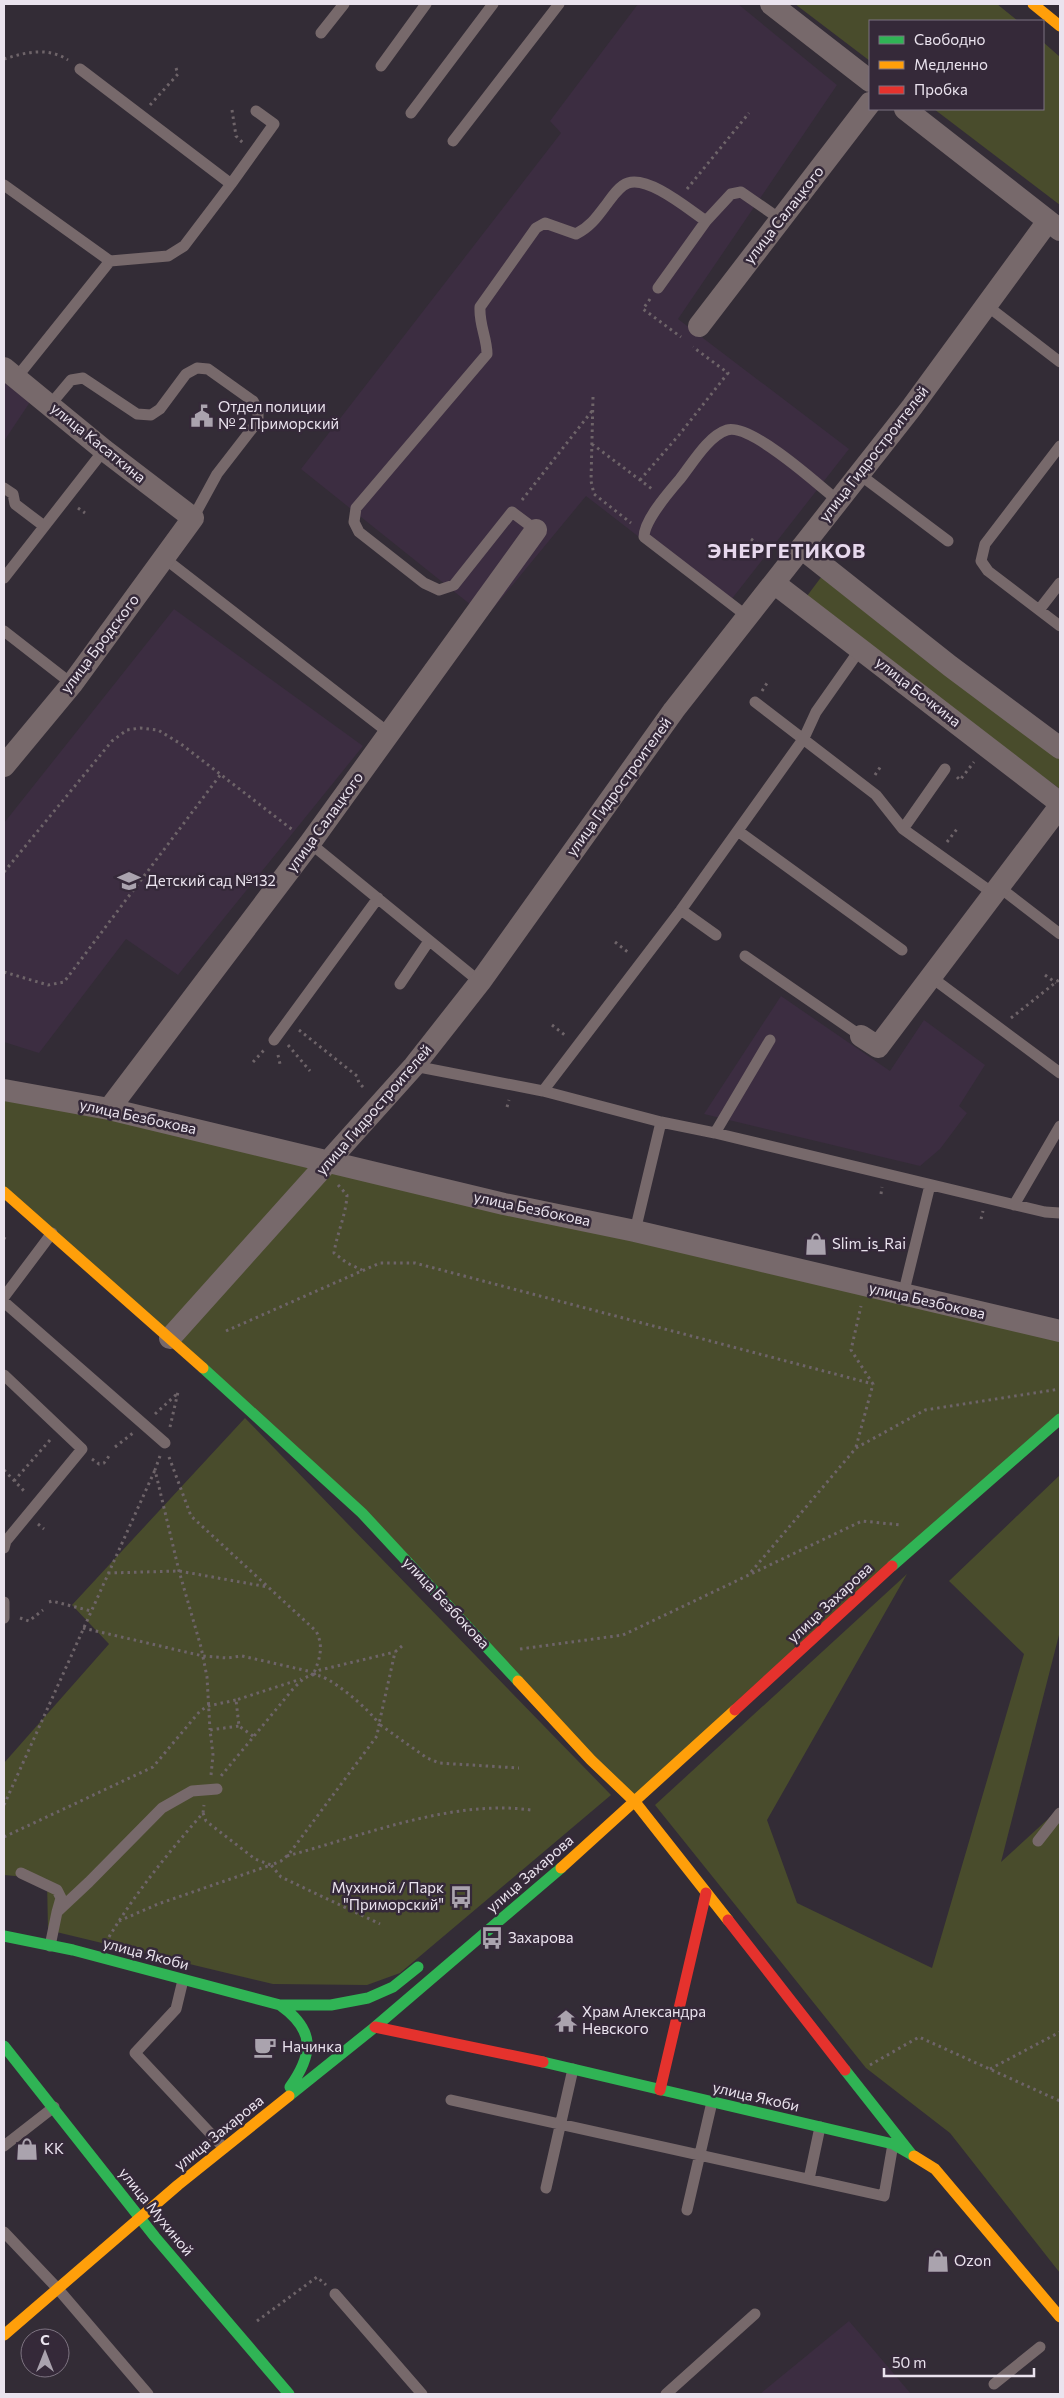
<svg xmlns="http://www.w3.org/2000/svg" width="1064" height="2398" font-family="Commissioner,sans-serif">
<rect width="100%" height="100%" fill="#332c36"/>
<path fill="#3c2d41" d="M638,4H738L837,85L678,319L849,449L727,605L586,496L486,617L301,469L561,133L550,121Z
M4,371L34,396L4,441Z
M174,609L363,746L178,975L126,939L39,1053L4,1042V823Z
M781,996L890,1071L924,1020L985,1065L959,1106L967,1113L940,1149L920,1166L704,1114Z
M849,2321L911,2394H760Z"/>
<path fill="#494c2c" d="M795,4H997L1018,21H870V61Z
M1043,42L1060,57V205L934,109H1043Z
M825,572L1060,747V789L804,600Z
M4,1090L1060,1331V1419L635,1802L362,1513L4,1192Z
M245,1418L611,1795L400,1973L367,1985L273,1984L48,1930L47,1879L4,1875V1763L109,1644L72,1605Z
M1060,1475V1631L1001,1862L1060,1808V2273L950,2133L866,2068L655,1805L907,1574L767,1820L797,1903L932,1968L1024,1654L949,1581Z"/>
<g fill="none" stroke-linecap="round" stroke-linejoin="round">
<path stroke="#6e6469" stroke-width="3" stroke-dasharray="2.5 4" stroke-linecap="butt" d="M4,59C26,52 48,47 68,60
M150,105L178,74L175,65
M232,110L236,136L243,143
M687,189L749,113
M650,299L643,309L681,337
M593,397L591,481L594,494L631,523
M592,444L652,489
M640,480L679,435L728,373L693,347
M522,500L592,411
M78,508L85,513
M751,539L771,553
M762,691L769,680
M875,775L881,766
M957,777L960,780L974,762
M947,842L957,829
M4,872L112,741L127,730L140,728L158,730L181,744L294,831
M615,942L629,953
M4,972L48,985L64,982L221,774
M1045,975L1056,983
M1011,1018L1060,979
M552,1025L566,1036
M299,1030L357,1076L359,1083L364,1088
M288,1045L310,1071
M278,1055L280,1064
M253,1062L265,1049
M507,1107L509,1100
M338,1185L347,1195C346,1215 337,1233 334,1253L347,1263L362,1270
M881,1194L882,1187
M981,1219L983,1211
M4,1239L5,1237
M226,1331L380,1263H415L873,1384
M155,1414L178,1393
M170,1427L178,1392
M115,1447L133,1433
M856,1447L873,1384L851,1350L861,1306
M160,1456L155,1470L179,1571L201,1647L207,1677L210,1730
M169,1457L191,1516L316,1631C324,1646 320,1659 313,1675L320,1670L395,1652
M92,1459L99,1464L104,1463L109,1456
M4,1470L26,1493
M14,1481L50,1440
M38,1524L44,1529
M751,1572L856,1448L925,1410L1060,1389
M108,1573L179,1571L268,1587
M49,1602L52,1601L91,1611
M20,1618L29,1621L43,1610
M83,1628L203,1656L227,1658L242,1656L308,1671L313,1675
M402,1646L395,1652L379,1724L427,1758L439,1763L519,1768
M520,1649L623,1635L862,1521L901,1525
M253,1736L239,1726L236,1700L301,1679
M211,1775L213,1755L210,1730L239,1726
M4,1805L155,1470
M203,1813L206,1821L255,1859L271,1865L281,1861L289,1854L377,1736L379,1724C371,1711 327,1672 312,1675C304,1677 299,1683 293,1689L221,1776
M4,1837L153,1767L200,1711L208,1706L236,1700
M287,1856C362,1836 453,1799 531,1810
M119,1921L158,1904L271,1865L281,1877L380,1924
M109,1937C136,1892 169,1852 203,1813L204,1805
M870,2065L919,2037L1060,2101
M990,2069L1060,2032
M257,2321L317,2277L326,2285"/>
<path stroke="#77696b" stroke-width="11" d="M321,33L344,4
M381,66L426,4
M411,113L493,4
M453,141L559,4
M231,184L274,124L256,111
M4,185L110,261
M658,288L706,221
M986,305L1060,362
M17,377L110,261L168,256L184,246L231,184L80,69
M50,405L71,380L83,378L137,414L151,415L160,409L186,374L197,368L208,369L253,401L258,410V421L217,474L193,518
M1060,446L985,544L981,561L988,571L1060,626
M859,474L948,541
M4,488L13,494L15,504L44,526
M536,530L512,512L454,585L439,590L424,583L359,532L354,522L356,508L487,354C487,338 479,325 480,307L536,228L545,223L576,234C590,227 597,217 606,205C612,197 619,186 628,183C649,176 688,209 706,221L731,194L741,192L780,219
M164,558L389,733
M4,578L104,450
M1039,610L1060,583
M748,617L644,537C644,520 669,492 680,479C692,464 708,436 727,430C751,423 819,485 838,501
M4,631L72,684
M755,702L876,795L903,829L994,894
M903,829L945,769
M738,831L902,950
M310,843L480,982
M999,887L1060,934
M681,910L716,935
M745,956L861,1036
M931,977L1060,1073
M400,984L429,941
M274,1040L378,898
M414,1066L543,1091L661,1122L715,1133L1045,1212L1060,1213
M543,1091L681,910L804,738L816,712L861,648
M715,1133L770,1040
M1014,1205L1060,1126
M635,1231L661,1122
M903,1295L930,1185
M4,1297L52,1233
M4,1302L165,1443
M4,1375L82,1449L6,1541L4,1548
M4,1602V1618
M1038,1841L1060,1813
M21,1873L57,1890L61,1898L57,1912
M50,1946L57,1912L89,1882L162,1808L192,1791L217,1789
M183,1980L176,2009L135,2053L224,2148
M451,2100L884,2196L893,2144
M4,2146L54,2107
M809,2179L820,2127
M546,2188L573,2069
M687,2210L712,2102
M4,2232L58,2289L148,2394
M335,2294L422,2394
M994,2384L1040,2347
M666,2394L755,2314"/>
<path stroke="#77696b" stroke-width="22" d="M771,4L870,81
M905,109L1060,230
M699,326L870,103
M4,368L104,450L193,518L72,684L4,766
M801,548L950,666L1060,748
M774,583L1060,803
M861,1036L878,1047L1060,806
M4,1090L109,1109L504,1204L635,1231L1060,1331
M109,1109L310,843L536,530
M170,1338L414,1066L480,982L674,710L912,407L1048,221"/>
<path stroke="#30b455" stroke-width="11" d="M203,1368L362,1513L518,1681
M892,1566L1060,1419
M4,1936L73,1950L280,2005H331L368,1998L393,1987L418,1967
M280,2005C315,2030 314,2053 290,2087
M4,2046L155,2237L289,2394
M543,2062L893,2144L914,2156
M845,2070L912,2155
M289,2096L375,2027L561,1868"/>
<path stroke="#ff9f0a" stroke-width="11" d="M1033,4L1060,26
M4,1192L203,1368
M518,1681L591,1760L635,1802L728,1920
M561,1868L735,1710
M914,2156L935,2169L1060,2317
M4,2335L178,2185L289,2096"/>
<path stroke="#e5322d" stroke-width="11" d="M735,1710L892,1566
M728,1920L845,2070
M375,2027L543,2062
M660,2090L706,1893"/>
</g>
<defs>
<symbol id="civic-bare" viewBox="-9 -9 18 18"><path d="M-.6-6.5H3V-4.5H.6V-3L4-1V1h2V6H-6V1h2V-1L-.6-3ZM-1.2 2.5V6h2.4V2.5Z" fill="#aaa3ae" stroke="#352939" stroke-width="2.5" paint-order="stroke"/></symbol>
<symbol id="school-bare" viewBox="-9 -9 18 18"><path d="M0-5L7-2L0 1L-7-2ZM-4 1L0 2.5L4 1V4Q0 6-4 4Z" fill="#aaa3ae" stroke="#352939" stroke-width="2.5" paint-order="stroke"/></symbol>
<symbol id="shop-bare" viewBox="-9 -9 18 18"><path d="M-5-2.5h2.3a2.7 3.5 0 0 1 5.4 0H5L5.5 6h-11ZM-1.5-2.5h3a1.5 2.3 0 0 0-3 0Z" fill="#aaa3ae" stroke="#352939" stroke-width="2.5" paint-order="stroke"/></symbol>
<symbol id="bus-bare" viewBox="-9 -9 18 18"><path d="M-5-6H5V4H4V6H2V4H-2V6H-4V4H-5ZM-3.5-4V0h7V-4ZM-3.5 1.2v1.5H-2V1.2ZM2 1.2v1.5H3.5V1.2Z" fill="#aaa3ae" stroke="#352939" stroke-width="2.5" paint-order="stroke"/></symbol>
<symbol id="temple-bare" viewBox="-9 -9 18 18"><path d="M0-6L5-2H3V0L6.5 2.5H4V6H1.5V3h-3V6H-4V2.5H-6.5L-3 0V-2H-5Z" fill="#aaa3ae" stroke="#352939" stroke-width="2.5" paint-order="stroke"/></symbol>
<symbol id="cafe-bare" viewBox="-9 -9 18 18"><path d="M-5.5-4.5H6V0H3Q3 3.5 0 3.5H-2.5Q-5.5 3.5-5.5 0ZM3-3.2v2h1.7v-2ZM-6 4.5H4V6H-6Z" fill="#aaa3ae" stroke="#352939" stroke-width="2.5" paint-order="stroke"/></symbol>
</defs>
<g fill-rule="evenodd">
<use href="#civic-bare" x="186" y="400" width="32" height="32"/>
<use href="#school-bare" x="113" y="865" width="32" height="32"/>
<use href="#shop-bare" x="800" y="1228" width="32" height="32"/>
<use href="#bus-bare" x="445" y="1881" width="32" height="32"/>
<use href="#bus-bare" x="476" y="1922" width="32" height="32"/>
<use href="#temple-bare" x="550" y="2005" width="32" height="32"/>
<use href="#cafe-bare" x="249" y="2031" width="32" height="32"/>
<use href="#shop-bare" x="11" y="2133" width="32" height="32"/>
<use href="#shop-bare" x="922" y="2245" width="32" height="32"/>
</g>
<g text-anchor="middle" stroke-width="5" stroke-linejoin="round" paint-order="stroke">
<g font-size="15" fill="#eae3ee" stroke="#352939">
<text transform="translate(784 215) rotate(-52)" y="5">улица Салацкого</text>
<text transform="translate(98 443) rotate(39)" y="5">улица Касаткина</text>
<text transform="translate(874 454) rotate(-52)" y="5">улица Гидростроителей</text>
<text transform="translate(100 644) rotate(-53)" y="5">улица Бродского</text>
<text transform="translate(918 692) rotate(38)" y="5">улица Бочкина</text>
<text transform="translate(619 787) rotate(-54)" y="5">улица Гидростроителей</text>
<text transform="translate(325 822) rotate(-54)" y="5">улица Салацкого</text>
<text transform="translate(374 1110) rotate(-49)" y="5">улица Гидростроителей</text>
<text transform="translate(138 1117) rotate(12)" y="5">улица Безбокова</text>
<text transform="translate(532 1209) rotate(12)" y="5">улица Безбокова</text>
<text transform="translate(927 1301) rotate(13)" y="5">улица Безбокова</text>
<text transform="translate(446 1603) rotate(47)" y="5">улица Безбокова</text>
<text transform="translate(830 1603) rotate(-43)" y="5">улица Захарова</text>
<text transform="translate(530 1874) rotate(-41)" y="5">улица Захарова</text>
<text transform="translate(146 1954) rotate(15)" y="5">улица Якоби</text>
<text transform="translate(756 2097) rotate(13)" y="5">улица Якоби</text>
<text transform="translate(219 2133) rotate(-39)" y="5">улица Захарова</text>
<text transform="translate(156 2212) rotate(51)" y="5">улица Мухиной</text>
</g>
<g font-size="15" fill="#eae3ee" stroke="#352939" text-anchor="start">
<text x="218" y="412">Отдел полиции<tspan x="218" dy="17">№ 2 Приморский</tspan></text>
<text x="146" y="886">Детский сад №132</text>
<text x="832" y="1249">Slim_is_Rai</text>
<text x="444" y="1893" text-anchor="end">Мухиной / Парк<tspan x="444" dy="17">"Приморский"</tspan></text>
<text x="508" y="1943">Захарова</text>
<text x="582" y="2017">Храм Александра<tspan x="582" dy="17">Невского</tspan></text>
<text x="282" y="2052">Начинка</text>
<text x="44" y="2154">КК</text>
<text x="954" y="2266">Ozon</text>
</g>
<g font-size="20" font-weight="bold" letter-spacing="1" fill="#e7d8ed" stroke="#352939">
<text x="787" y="558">ЭНЕРГЕТИКОВ</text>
</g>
</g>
<rect width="1064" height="2398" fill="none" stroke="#eae3ee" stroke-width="10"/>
<rect x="869" y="20" width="175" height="90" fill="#352939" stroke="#7d7381"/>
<rect x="879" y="36" width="25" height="8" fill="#30b455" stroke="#7d7381"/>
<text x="914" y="45" font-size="15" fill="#eae3ee">Свободно</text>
<rect x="879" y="61" width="25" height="8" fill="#ff9f0a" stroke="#7d7381"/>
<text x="914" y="70" font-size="15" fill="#eae3ee">Медленно</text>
<rect x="879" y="86" width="25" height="8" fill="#e5322d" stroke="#7d7381"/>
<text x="914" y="95" font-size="15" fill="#eae3ee">Пробка</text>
<g transform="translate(45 2353)"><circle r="24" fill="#352939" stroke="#7d7381"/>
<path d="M0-4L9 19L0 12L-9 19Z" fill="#aaa3ae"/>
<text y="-8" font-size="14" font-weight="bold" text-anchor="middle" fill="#eae3ee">С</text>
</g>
<path d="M884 2368v8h150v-8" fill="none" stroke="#eae3ee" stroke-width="2.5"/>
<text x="892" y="2368" font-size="15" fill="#eae3ee" stroke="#352939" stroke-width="4" paint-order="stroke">50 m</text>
</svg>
